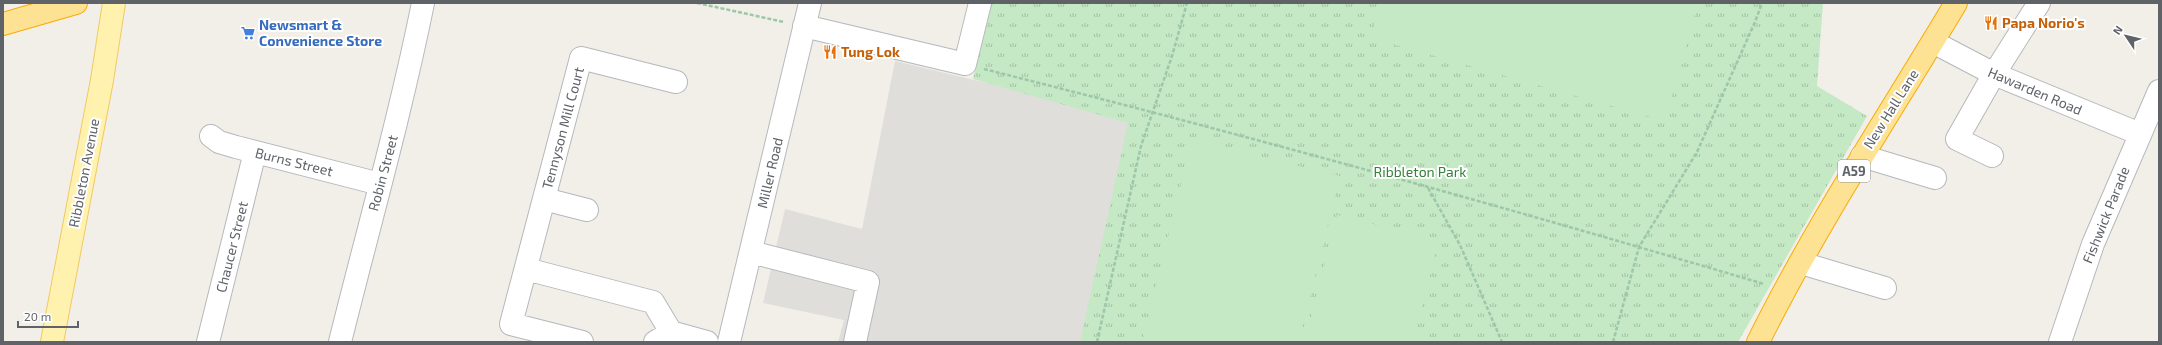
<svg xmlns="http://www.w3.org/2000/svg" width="2162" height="345" font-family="'Exo 2',sans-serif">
<defs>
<pattern id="grass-tufts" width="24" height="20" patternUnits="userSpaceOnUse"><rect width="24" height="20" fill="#c5e8c5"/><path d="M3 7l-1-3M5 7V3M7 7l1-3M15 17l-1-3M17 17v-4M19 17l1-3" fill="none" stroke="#a3c0a4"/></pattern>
</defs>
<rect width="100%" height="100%" fill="#f1efe8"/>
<path fill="#e0deda" d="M895,61L1137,119L1084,342H838L844,320L763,303L785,209L862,229Z"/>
<path fill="url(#grass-tufts)" d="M992,3H1823L1817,86L1867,116L1738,342H1080L1128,123L973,79Z"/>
<path fill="#c5e8c5" d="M1381,3H1698L1665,121L1371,38Z
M1192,140L1340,176L1299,342H1142Z
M1337,215L1439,240L1413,342H1305Z"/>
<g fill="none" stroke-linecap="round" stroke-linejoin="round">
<defs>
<path id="minor" d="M804,26L965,64L980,3
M1933,42L1994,74L2140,134
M211,136L219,142L236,147L380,184
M1862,156L1935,178
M1992,156L1957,139L1994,74L2039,3
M544,199L587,210
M751,252L868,282L855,342
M1801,263L1885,288
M526,269L653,302L671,332L707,342
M208,342L255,152
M340,342C368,229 400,117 423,3
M582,342L511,324L581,58L676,82
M655,342L671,332
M729,342L810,3
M2060,342L2093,244L2159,91"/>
<path id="major" d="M52,342L102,80L114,3"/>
<path id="highway" d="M3,24L76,3
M1758,342C1816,225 1889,115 1956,3"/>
</defs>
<use href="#minor" stroke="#b5b8bc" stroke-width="24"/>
<use href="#major" stroke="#f2c960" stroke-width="24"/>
<use href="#highway" stroke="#f9ab00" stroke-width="24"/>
<path stroke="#9cc7a9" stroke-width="2.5" stroke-dasharray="4 2" stroke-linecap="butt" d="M697,3L784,22
M984,69C1246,135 1506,207 1764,284
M1428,188L1460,245L1502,342
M1097,342L1141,146L1172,56L1187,3
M1613,342L1639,247L1697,152L1755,22L1762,3"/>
<use href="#minor" stroke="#fff" stroke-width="22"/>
<use href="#major" stroke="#fff2af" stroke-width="22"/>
<use href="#highway" stroke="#fde293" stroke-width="22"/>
</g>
<defs>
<symbol id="restaurant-bare" viewBox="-9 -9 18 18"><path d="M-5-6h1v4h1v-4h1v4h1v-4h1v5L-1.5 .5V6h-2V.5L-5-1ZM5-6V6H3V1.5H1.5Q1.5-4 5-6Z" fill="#e8710a" stroke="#fff" stroke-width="2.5" paint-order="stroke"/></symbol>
<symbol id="supermarket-bare" viewBox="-9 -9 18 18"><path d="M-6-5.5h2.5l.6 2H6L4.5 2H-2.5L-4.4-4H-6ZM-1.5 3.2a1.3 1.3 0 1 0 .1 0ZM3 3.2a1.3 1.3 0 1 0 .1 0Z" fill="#3f7fe0" stroke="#fff" stroke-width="2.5" paint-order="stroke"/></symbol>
</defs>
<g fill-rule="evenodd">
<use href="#restaurant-bare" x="1981" y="13" width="20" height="20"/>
<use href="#supermarket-bare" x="238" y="23" width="20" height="20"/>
<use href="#restaurant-bare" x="820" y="42" width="20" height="20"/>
</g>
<g text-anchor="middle" stroke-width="4" stroke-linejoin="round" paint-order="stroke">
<rect fill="#fff" stroke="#8f9295" stroke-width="1" x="1838" y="160" width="32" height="22" rx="3"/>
<g font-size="13" font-weight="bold" fill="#5f6368">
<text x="1854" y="176">A59</text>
</g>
<g font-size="14" font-weight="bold" fill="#c56008" stroke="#fff" text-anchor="start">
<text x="2002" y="28">Papa Norio's</text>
<text x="841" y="57">Tung Lok</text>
</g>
<g font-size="14" font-weight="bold" fill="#366cbe" stroke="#fff" text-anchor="start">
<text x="259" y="30">Newsmart &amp;<tspan x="259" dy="16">Convenience Store</tspan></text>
</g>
<g font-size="14" fill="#5f6368" stroke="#fff">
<text transform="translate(2035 91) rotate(23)" y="5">Hawarden Road</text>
<text transform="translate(1891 109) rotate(-58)" y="5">New Hall Lane</text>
<text transform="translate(563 128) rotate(-75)" y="5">Tennyson Mill Court</text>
<text transform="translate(294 162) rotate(14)" y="5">Burns Street</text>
<text transform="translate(84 173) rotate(-79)" y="5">Ribbleton Avenue</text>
<text transform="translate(383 173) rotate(-75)" y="5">Robin Street</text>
<text transform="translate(770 173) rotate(-77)" y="5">Miller Road</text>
<text transform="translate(2106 215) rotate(-68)" y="5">Fishwick Parade</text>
<text transform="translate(232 247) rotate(-76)" y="5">Chaucer Street</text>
</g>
<g font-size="14" fill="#348238" stroke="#fff">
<text x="1420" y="177">Ribbleton Park</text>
</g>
</g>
<rect width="2162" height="345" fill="none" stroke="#5f6368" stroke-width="8"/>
<g transform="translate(2126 36) rotate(305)" stroke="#ffffff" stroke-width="3" paint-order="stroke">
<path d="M0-3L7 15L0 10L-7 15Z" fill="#5f6368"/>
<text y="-6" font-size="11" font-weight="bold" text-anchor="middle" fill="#5f6368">N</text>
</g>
<path d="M18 321v6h60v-6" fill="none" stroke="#5f6368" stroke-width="2"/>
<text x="24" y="321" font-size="12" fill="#5f6368" stroke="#ffffff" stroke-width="3" paint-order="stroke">20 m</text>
</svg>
